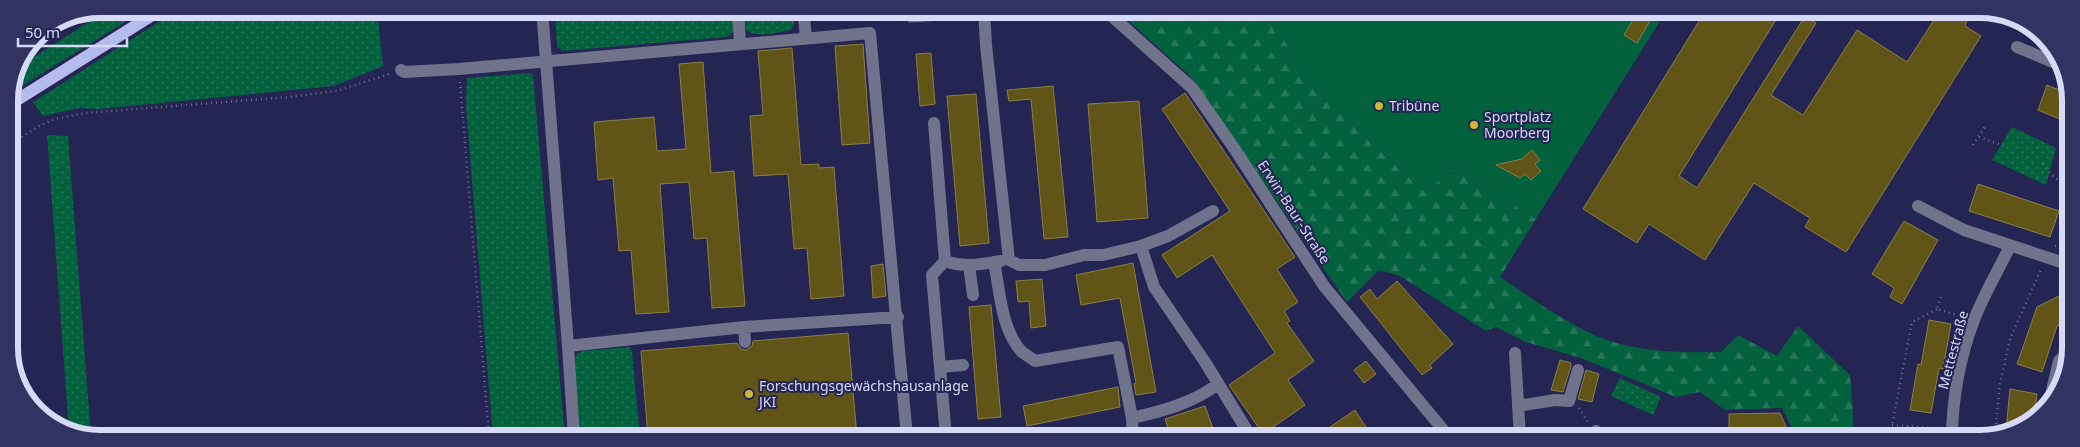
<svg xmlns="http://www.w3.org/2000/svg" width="2080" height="447" font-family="'Noto Sans',sans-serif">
<defs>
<pattern id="green-dots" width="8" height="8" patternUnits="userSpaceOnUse" patternTransform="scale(1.25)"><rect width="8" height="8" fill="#03613d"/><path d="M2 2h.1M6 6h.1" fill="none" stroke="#27775a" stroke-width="1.8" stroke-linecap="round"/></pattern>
<pattern id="forest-firs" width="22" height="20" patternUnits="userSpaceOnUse" patternTransform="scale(1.25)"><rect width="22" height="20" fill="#03613d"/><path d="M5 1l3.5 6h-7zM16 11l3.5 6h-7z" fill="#27775a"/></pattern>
</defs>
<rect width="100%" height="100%" fill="#242553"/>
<path fill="url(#green-dots)" d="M109,9H146L17,89H11L22,65Z
M179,9H377L383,66L334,86L99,109L79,108L43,116L33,102Z
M555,9H734C735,22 739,31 726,37L562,51L557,46Z
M744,9H794V25L791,30C777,32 757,39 746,30Z
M530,73L533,75L565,437H493L466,106L467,78Z
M2012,127L2056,148L2046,185L1992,160Z
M47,135L68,136L91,437H82L69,430Z
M629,347L632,352L640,437H580L574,362L577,354L583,351Z
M1620,378L1661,397L1653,415L1611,396Z"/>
<path fill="url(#forest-firs)" d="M1116,10H1269L1306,81L1424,191L1456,168L1536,219L1500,277C1527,295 1554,315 1582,329C1624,352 1674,353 1721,352L1738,335L1777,356L1798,326L1850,375L1853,410V438H1797L1782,408L1725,410L1700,392L1676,397L1581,358L1526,342L1496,327L1486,331L1400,276L1379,270L1347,302L1188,74Z"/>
<path fill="#03613d" d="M1269,10H1667L1536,219L1456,168L1424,191L1306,81Z"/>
<path fill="#605517" stroke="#8a8044" d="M908,9L957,10V19L909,22Z
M1639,10H1647L1654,14L1637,43L1624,35Z
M1706,10H1782L1679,176L1697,188L1805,16L1816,23L1771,95L1803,115L1857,30L1907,62L1934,20L1918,10H1971L1965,26L1981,36L1846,252L1805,227L1810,218L1754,183L1705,260L1649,224L1637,243L1583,209Z
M863,44L870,143L842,145L835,46Z
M792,48L801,165L819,164V168L834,167L844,296L811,299L807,248L794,249L788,174L754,176L750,116L763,115L758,51Z
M931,53L935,104L920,106L916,54Z
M703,62L711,173L734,171L745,306L712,308L707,238L694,239L689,182L660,184L669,312L636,314L631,250L619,251L613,178L598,180L594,122L654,117L657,151L686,149L679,64Z
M2047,85L2069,94V123L2038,110Z
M1053,86L1068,237L1044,239L1031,99L1009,101L1007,90Z
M1185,93L1295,257L1277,269L1298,302L1284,311L1290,321L1287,323L1314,361L1288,380L1305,405L1263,434L1229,385L1275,353L1212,255L1177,278L1162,255L1230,211L1162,109Z
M976,94L989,243L960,246L947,96Z
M1139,101L1148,218L1097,222L1088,104Z
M1532,150L1540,160L1535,164L1541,171L1531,180L1525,174L1520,178L1496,165L1522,159Z
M1978,184L2059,211L2050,237L1969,211Z
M1904,221L1938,240L1902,304L1890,297L1894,288L1872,274Z
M1133,263L1156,392L1136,395L1134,384L1136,383L1120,298L1081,305L1076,275Z
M883,264L886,296L873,298L871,266Z
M1042,279L1046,326L1031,328L1029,301L1018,302L1016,281Z
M1397,281L1453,344L1430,365L1432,368L1422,375L1360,297L1370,289L1377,299Z
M2061,295L2070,298V320L2057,326L2042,372L2017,364L2037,307Z
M991,305L1001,417L978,419L969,307Z
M1929,320L1951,324L1943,369L1939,368L1931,413L1910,410L1918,364L1921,365Z
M848,333L857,437H648L641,351L737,343L741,349L746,350L752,346L753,341Z
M1560,360L1571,363V366L1563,392L1551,390Z
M1366,361L1376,374L1364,383L1354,370Z
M1586,370L1599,374L1592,402L1578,399Z
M1118,387L1120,407L1027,426L1023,406Z
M2010,389L2037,394L2034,418L2006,430Z
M1205,406L1216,437H1171L1165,419Z
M1355,410L1373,438H1314Z
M1780,413L1791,438H1778L1773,428L1729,429V414Z"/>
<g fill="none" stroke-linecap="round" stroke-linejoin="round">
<path stroke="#6d6f96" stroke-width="2.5" stroke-dasharray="1 4" stroke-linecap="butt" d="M1990,10L2014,19
M460,82L489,437
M1979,137L2007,147
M9,145L39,126L55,119L85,113L288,97L337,91L389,74
M1973,145L1986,125
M2043,164L2049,172L2069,190
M2055,246L2070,239
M1941,297L1937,309L1962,317
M1579,408L1588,422
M1892,425L1940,429
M1995,434L2000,384L2010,339L2041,269
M1893,438L1892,425L1912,322L1937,309"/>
<path stroke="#70738b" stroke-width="12" d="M542,9L568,346
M738,9L740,44
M803,9L806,37
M984,10L986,45L1009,260L1019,265H1045L1084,255H1103L1141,246
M1105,10L1192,88L1234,148L1324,286L1450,438
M2017,47L2060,65
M401,70L404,72L459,69L870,33L907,437
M934,123L945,261C964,268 982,264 1001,261
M1918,206L1964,230L2070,265
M1213,211L1168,236L1141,246L1154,287L1205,362L1251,437
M945,261L932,275L946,437
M994,262C1000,291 1001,330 1022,352C1026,355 1031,358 1035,361L1118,347L1132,418C1163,411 1193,403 1218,384
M969,265L973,295
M745,342L744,327L898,317
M1515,353L1520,438
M940,367L963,365
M2050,399L2059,361L2070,351
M1518,406L1555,400L1569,401L1578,370
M1132,418L1133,437
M1596,431L1597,438
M574,437L568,346L744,327
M966,437L989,435
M1952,438C1952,400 1960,356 1974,320C1984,294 1998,271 2010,246"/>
<path stroke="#b5bbec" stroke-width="12" d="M9,105L162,9"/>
</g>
<g fill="#ceb837" stroke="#242553" stroke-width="2">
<circle cx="1379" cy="106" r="5"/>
<circle cx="1474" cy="125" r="5"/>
<circle cx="749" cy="394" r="5"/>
</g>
<g text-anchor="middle" stroke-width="4" stroke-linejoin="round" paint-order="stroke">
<g font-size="14" fill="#d6daf7" stroke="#242553" text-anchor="start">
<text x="1389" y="111">Tribüne</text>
<text x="1484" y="122">Sportplatz<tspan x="1484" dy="16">Moorberg</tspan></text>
<text x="759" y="391">Forschungsgewächshausanlage<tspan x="759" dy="16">JKI</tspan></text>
</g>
<g font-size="14" fill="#d6daf7" stroke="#242553">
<text transform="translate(1294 212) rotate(57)" y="5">Erwin-Baur-Straße</text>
<text transform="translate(1953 350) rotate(-75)" y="5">Mettestraße</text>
</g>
</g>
<path d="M0 0H2080V447H0ZM100 18H1980A82 82 0 0 1 2062 100V348A82 82 0 0 1 1980 430H100A82 82 0 0 1 18 348V100A82 82 0 0 1 100 18Z" fill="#323360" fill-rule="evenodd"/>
<path fill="none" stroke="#d6daf7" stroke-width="6" d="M100 18H1980A82 82 0 0 1 2062 100V348A82 82 0 0 1 1980 430H100A82 82 0 0 1 18 348V100A82 82 0 0 1 100 18Z"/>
<path d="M18 38v8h109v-8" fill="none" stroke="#d6daf7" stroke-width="2.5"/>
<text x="25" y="38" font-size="15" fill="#d6daf7" stroke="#242553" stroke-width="4" paint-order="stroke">50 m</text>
</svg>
